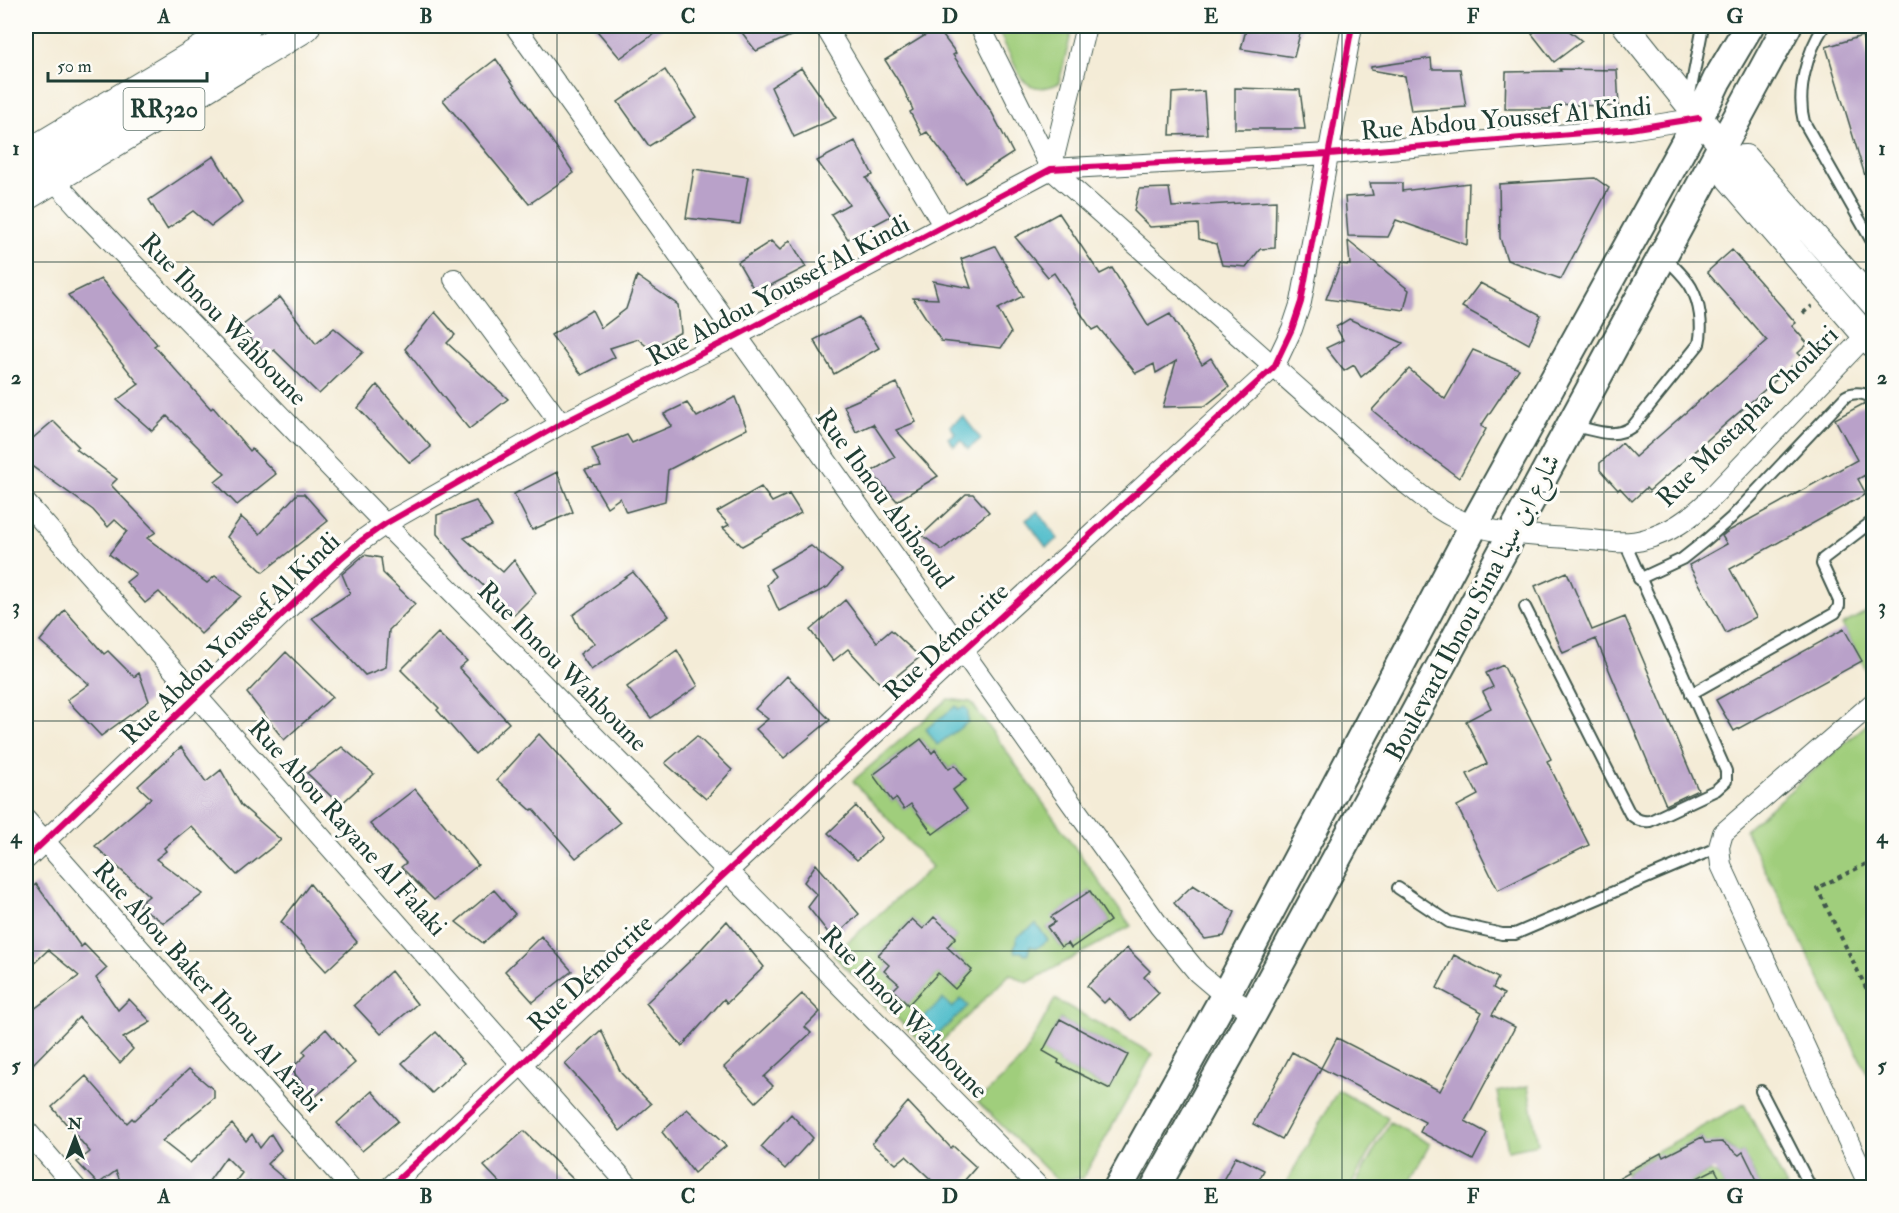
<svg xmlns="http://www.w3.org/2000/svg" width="1899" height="1213" font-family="'IM FELL Double Pica',Amiri,serif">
<rect width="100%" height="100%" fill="#fdfcf7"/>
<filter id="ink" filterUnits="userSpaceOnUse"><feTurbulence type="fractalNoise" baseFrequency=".0167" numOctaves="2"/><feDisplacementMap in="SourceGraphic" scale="12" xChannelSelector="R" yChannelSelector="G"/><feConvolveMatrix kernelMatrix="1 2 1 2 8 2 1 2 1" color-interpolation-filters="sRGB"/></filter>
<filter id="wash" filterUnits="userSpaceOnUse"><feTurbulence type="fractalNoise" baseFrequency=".008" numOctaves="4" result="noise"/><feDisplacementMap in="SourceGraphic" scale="24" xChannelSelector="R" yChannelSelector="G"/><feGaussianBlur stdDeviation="1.35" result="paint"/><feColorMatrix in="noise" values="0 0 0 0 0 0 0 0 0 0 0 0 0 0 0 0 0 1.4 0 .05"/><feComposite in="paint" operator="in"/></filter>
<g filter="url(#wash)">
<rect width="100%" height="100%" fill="#f4ecd7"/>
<path fill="#a0ce7b" stroke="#608658" stroke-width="1.5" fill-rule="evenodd" d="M996,26H1073L1059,83C1045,90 1032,90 1021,78Z
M1873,608V669L1868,673L1842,625Z
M948,699L971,702L1131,926L1027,983L1010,974L931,1052L833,955L932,867L853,781ZM921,739L932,753L935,750L949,769L955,765L966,780L953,790L967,809L933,834L911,804L904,809L896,798L892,801L873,774ZM1090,891L1110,921L1071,948L1067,943L1061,947L1047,928L1055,922L1052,917ZM934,917L956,937L947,947L972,970L955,989L938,973L908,1004L893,991L899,984L884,971L889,965L878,955L912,919L923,929Z
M1873,719V1085L1745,830Z
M1055,999L1153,1054L1083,1178L1057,1180L978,1102L1022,1059ZM1060,1019L1127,1055L1109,1089L1058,1063L1059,1060L1043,1051Z
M1528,1086L1538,1144L1508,1150L1497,1092Z
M1338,1090L1388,1118L1350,1187H1284Z
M1744,1104L1787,1187H1761L1743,1153L1737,1155C1729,1143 1719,1139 1706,1145L1701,1137L1663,1157L1661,1154L1628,1171L1637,1187H1633L1624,1169Z
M1390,1122L1430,1144L1406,1187H1354Z
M1710,1172L1718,1175L1725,1187L1689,1188L1691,1181Z"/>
<path fill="#51bdcb" stroke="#387d80" stroke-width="1.5" d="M963,416L981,439L968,449L961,440L954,446L948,438L955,433L950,426Z
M1038,511L1058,539L1046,547L1026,520Z
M956,706L958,709L964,707L968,710V722L937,745L926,729Z
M1036,924L1048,940L1037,948L1030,946L1028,954H1023L1022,952H1015L1014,950L1017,937Z
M943,999L952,1008L961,999L968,1006L932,1040L917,1024Z"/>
<g id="blocks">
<path fill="#b9a1c9" d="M593,26H665L620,58Z
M737,26H813L756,51Z
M1247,26H1302L1294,57L1241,49Z
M1540,26H1563L1582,41L1554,62L1532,34Z
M937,28L956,53L953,55L991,111L1013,153L966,183L927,132L922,135L910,112L913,110L903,88L885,60Z
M1862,36L1874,75V188L1869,189L1826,47Z
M1431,58L1432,69H1460L1466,107L1411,111L1405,76L1371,70V67Z
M496,59L574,173L529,204L443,100Z
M801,68L836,118L794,137L771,87Z
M1559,69L1617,70L1619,107L1557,104L1558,109H1505L1506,72L1561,71Z
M665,70L696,117L649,146L618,102Z
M1235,88L1300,90L1305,129H1235Z
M1204,91L1207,134L1170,135L1172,93Z
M855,141L873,175L866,178L891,216L848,239L831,214L849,204L817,161Z
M214,156L242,202L211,226L193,211L167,229L149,200Z
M694,169L748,177L740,224L686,218Z
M1595,178L1609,188L1561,279L1507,260L1500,238L1499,184Z
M1370,183H1402V191L1469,183L1467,245L1396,220L1388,237L1348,236L1345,197L1373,195Z
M1169,188L1172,207L1276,201L1275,248L1260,249L1246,267L1222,265L1216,244L1199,239L1198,224L1150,227L1134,211L1139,189Z
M1059,213L1100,274L1112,268L1148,326L1170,314L1202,364L1211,358L1229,387L1205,406L1163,407L1176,361L1156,373L1154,364L1136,373L1098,327L1092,330L1054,273L1048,277L1015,237Z
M790,240L806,267L756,293L738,262L771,241L780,250Z
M1348,241L1409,290L1404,310L1326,299L1340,264L1350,265Z
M995,246L1023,296L998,309L1011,333L1001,348L941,341L913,298L938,299L933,281L971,288L961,259Z
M1732,250L1796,323L1792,326L1808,344L1798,353L1802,357L1649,491L1646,488L1632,501L1620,488L1618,490L1600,470V463L1622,443L1635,457L1767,341L1707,272Z
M637,276L678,305L681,332L650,349L638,339L610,348L615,357L582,375L551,335L592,310L601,328L626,309Z
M101,279L157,344L154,346L211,409L213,407L250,451L252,449L276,474L237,505L215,482L225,474L167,416L152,431L117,400L139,384L68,295Z
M1480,283L1541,315L1529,344L1462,307Z
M280,297L316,344L334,328L363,352L319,394L274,350L267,355L239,328Z
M435,312L455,335L447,343L508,399L469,429L405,349Z
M859,317L879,348L834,374L814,340Z
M1349,319L1403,343L1361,377L1354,365L1344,371L1326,348L1343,340L1336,327Z
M1473,350L1519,369L1481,426L1486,429L1459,478L1413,444L1372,410L1409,369L1445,399Z
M897,383L916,422L896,430L938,476L897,501L871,472L895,457L873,424L856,432L844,406Z
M377,385L431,447L410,463L358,408Z
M735,397L747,429L668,470L665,501L626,512L620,498L607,507L585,470L601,467L592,449L627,435L632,443L672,426L664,414L687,403L697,417Z
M1865,403L1874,417V490L1865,475L1858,479L1866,494L1730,569L1756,617L1726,633L1689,565L1727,544L1722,536L1727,532L1857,460L1835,419Z
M53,421L79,447L76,449L117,479L111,485L156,532L147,538L207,583L215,576L241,596L201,634L159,592L145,603L126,582L136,574L109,554L127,531L115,520L108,527L93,510L26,462V444Z
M557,472L573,512L532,530L514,494Z
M761,487L772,502L789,494L801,513L742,546L723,528L729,525L717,512Z
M297,494H304L328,521L263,572L227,537L241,517L260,534Z
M966,494H973L989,512L942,550L922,535Z
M476,501L492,526L464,538L503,572L514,560L536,593L514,615L471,574L437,534V515Z
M811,546L842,570L828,587L779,611L767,585L775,576L770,569Z
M364,555L381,558L383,573L415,604L389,630L386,667L365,675L349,658L350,657L312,618L350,593L342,574Z
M633,572L669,616L591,670L580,654L595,643L579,627L573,615Z
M1567,572L1592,630L1625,617L1698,790L1666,805L1596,639L1563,653L1535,586Z
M845,600L877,642L891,630L920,657L883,687L848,649L833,661L810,630Z
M65,610L104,654L108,651L134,677L139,673L149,701L101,736L67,700L89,684L40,641Z
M1844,629L1862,661L1734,731L1716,700Z
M438,633L467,661L459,668L509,723L475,754L437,710L439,708L401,670Z
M677,650L698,686L651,718L627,687Z
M286,652L332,697L284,740L247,693Z
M1503,665L1551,759L1547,761L1589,845L1498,890L1457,806L1478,795L1467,774L1487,764L1466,721L1491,708L1483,692L1493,687L1486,673Z
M787,676L830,720L784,758L756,729L768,719L755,709Z
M539,734L620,823L576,858L533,809L531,810L497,780Z
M697,736L732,770L706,799L665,763Z
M921,739L932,753L935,750L949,769L955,765L966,780L953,790L967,809L933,834L911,804L904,809L896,798L892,801L873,775Z
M181,747L206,782L221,770L241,805L281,840L237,875L191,826L164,848L166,851L156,859L203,894L164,923L138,905L149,896L95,846L151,798L138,786Z
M342,747L374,774L340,805L307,773Z
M415,789L478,865L434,900L401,867L406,863L370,824Z
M856,806L882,838L857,860L828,833Z
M816,864L859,914L833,939L808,907L817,895L804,882Z
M36,884L81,947L84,944L107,968L96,978L118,1010L129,999L151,1022L123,1038L133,1049L120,1063L79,1017L26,1071V1015L79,976L48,950L26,971V893Z
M310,884L357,942L326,971L281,922Z
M1193,885L1235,912L1224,936L1205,939L1174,903Z
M494,890L515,914L483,943L456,922Z
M1090,891L1110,921L1071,948L1068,943L1061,947L1047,927L1055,922L1051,917Z
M934,917L956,937L947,947L972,970L955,989L938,973L908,1005L893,990L899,984L884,971L889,965L878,955L912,919L923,929Z
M727,921L764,967L727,1003L724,999L682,1046L646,1003L692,959Z
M541,936L572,971L533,1002L505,971Z
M1127,948L1150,971L1144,977L1159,993L1131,1020L1109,998L1104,1003L1087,986Z
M1454,955L1498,978L1493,988L1504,994L1492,1015L1515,1027L1465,1121L1487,1133L1473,1160L1420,1132L1425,1122L1321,1068L1337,1038L1440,1091L1482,1012L1437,988Z
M391,971L417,1004L381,1034L354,1005Z
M802,994L820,1012L805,1027L811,1033L764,1077L773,1086L756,1102L724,1067Z
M1060,1019L1128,1055L1110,1089L1058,1063L1059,1060L1043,1051Z
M326,1029L355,1063L314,1098L291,1069L306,1055L303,1051Z
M601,1030L621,1073L651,1104L620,1131L596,1098L565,1064Z
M436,1032L464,1063L432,1093L402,1063Z
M1292,1052L1321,1068L1282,1139L1253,1124Z
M189,1069L214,1090V1098L162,1141L190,1163L232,1124L246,1141L252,1134L260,1148L271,1134L281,1150L267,1164L295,1188H256L250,1182L245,1188H241L235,1182L242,1173L226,1157L204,1188H123L116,1171L98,1184L77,1162L90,1152L52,1107L86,1076L127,1123L132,1118L134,1120Z
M372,1091L398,1121L362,1151L337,1123Z
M908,1102L951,1148L953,1146L976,1167L958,1188H940L906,1156L896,1164L872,1144Z
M687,1109L726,1146L694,1173L662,1132Z
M791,1114L813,1138L785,1169L761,1147Z
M524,1131L574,1180L564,1188H505L484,1166Z
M1702,1137L1705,1143L1722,1142L1739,1155L1743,1152L1761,1188H1725L1715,1169L1691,1181L1689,1188H1602L1629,1173L1628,1171L1661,1153L1663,1157Z
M1236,1156L1264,1170L1255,1188H1232L1222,1182Z"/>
</g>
</g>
<g filter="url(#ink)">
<use href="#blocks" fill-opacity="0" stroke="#3f574c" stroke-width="1.5"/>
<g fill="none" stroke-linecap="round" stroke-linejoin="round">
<defs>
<path id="service" d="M1824,26C1807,52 1796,91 1804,122L1874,245
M1870,26L1874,37
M1689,99L1703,26
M1574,426C1595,430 1614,440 1633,426L1699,344C1703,326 1700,303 1691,287C1685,276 1673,266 1665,257
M1639,579L1682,559L1706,540L1731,518L1846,396C1855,391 1867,393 1874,400
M1525,607L1630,814C1637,820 1642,822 1650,821L1716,790L1726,781V771L1625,543
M1691,694L1835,613L1839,606V601L1822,564L1823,559L1874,520
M1398,888L1449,922L1502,934H1515L1719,847
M1761,1091L1811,1188"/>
<path id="minor" d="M515,26L1160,927L1198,973L1225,996L1254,1011
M825,26L943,225
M980,26L1051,169L1399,478C1416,491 1433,507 1451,516C1489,536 1536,535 1578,539C1601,540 1623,546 1646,539C1671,532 1689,519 1708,501L1874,327
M1051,169L1086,26
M52,178L79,208L385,524L1040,1188
M454,279L561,424
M26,503L631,1188
M26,820L351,1188
M26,859L340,559L361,541L385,524L561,424L736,336L1051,169L1329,154L1630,129L1699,118
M26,1130L76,1188
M389,1188L962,652L1274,367L1292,329L1301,302L1352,26
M1870,1188L1721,865L1719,847L1723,833L1874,702"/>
<path id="tertiary" d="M1626,26L1722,146L1731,159L1729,178L1874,345
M1731,159L1745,158L1874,304"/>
<path id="secondary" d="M1118,1188L1225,996L1474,525L1699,118L1717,80L1749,26
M1155,1188L1254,1011L1787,26"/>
<path id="primary" d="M26,157L245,26
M26,194L304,26"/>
</defs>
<use href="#service" stroke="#3f574c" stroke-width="14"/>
<use href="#minor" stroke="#3f574c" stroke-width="22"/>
<use href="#tertiary" stroke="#3f574c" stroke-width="28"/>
<use href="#secondary" stroke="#3f574c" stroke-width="32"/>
<use href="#primary" stroke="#3f574c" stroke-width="34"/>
<path stroke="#3f574c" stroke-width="4" stroke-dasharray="4.5 4.5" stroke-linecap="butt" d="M1803,313L1812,306
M1824,338L1830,345
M1874,860L1817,888L1874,1004"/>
<use href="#service" stroke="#fff" stroke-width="10"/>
<use href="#minor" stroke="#fff" stroke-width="20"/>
<use href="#tertiary" stroke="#fff" stroke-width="26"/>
<use href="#secondary" stroke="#fff" stroke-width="28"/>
<use href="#primary" stroke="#fff" stroke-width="32"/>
<defs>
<path id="cycleway" d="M26,859L340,559L361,541L385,524L561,424L736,336L1051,169L1329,154L1630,129L1699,118
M389,1188L962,652L1274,367L1292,329L1301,302L1352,26"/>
</defs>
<use href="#cycleway" stroke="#fdfcf7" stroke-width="10"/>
<use href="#cycleway" stroke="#d6006c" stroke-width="6"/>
</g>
</g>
<path fill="none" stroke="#1f3d34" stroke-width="1.5" stroke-opacity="0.55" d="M295,26V1188M557,26V1188M819,26V1188M1080,26V1188M1342,26V1188M1604,26V1188M26,262H1874M26,492H1874M26,721H1874M26,951H1874"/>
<g text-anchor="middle" stroke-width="6" stroke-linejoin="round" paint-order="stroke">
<rect fill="#fdfcf7" stroke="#62766e" stroke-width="1.5" x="123.5" y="88" width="81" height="42" rx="4.5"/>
<g font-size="24" font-weight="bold" fill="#1f3d34">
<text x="164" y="117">RR320</text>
</g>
<g font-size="26" fill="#1f3d34" stroke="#fdfcf7">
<text transform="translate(1506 118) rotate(-5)" y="9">Rue Abdou Youssef Al Kindi</text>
<text transform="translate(778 290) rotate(-28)" y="9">Rue Abdou Youssef Al Kindi</text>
<text transform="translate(224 319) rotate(46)" y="9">Rue Ibnou Wahboune</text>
<text transform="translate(1747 416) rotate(-45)" y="9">Rue Mostapha Choukri</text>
<text transform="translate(885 498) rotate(54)" y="9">Rue Ibnou Abibaoud</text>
<text transform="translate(1472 607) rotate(-62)" y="9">Boulevard Ibnou Sina شارع ابن سينا</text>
<text transform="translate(230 638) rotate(-44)" y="9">Rue Abdou Youssef Al Kindi</text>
<text transform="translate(946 641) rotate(-43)" y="9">Rue Démocrite</text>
<text transform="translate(563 666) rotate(45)" y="9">Rue Ibnou Wahboune</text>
<text transform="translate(348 827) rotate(48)" y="9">Rue Abou Rayane Al Falaki</text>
<text transform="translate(590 973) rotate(-43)" y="9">Rue Démocrite</text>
<text transform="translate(208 986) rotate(48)" y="9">Rue Abou Baker Ibnou Al Arabi</text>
<text transform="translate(905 1012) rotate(46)" y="9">Rue Ibnou Wahboune</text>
</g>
</g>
<rect width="1899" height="1213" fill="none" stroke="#fdfcf7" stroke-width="66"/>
<g transform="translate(75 1138)" stroke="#fdfcf7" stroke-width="4.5" paint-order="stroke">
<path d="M0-4.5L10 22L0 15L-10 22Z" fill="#1f3d34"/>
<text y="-9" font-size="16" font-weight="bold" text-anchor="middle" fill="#1f3d34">N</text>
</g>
<path d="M48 72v9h159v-9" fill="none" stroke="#1f3d34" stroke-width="3"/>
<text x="57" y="72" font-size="18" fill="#1f3d34" stroke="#fdfcf7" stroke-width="4.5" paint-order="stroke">50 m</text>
<rect x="33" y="33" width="1833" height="1147" fill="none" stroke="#1f3d34" stroke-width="2"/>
<g font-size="20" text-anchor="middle" font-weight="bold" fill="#1f3d34">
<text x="164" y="23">A</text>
<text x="426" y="23">B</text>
<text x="688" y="23">C</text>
<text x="950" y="23">D</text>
<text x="1211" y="23">E</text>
<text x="1473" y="23">F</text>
<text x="1735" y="23">G</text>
<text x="16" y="155">1</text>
<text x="1882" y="155">1</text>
<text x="16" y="384">2</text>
<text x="1882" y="384">2</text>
<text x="16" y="613">3</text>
<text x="1882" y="613">3</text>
<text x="16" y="843">4</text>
<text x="1882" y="843">4</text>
<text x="16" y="1072">5</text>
<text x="1882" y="1072">5</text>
<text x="164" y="1203">A</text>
<text x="426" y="1203">B</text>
<text x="688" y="1203">C</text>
<text x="950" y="1203">D</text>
<text x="1211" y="1203">E</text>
<text x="1473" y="1203">F</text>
<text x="1735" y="1203">G</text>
</g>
</svg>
